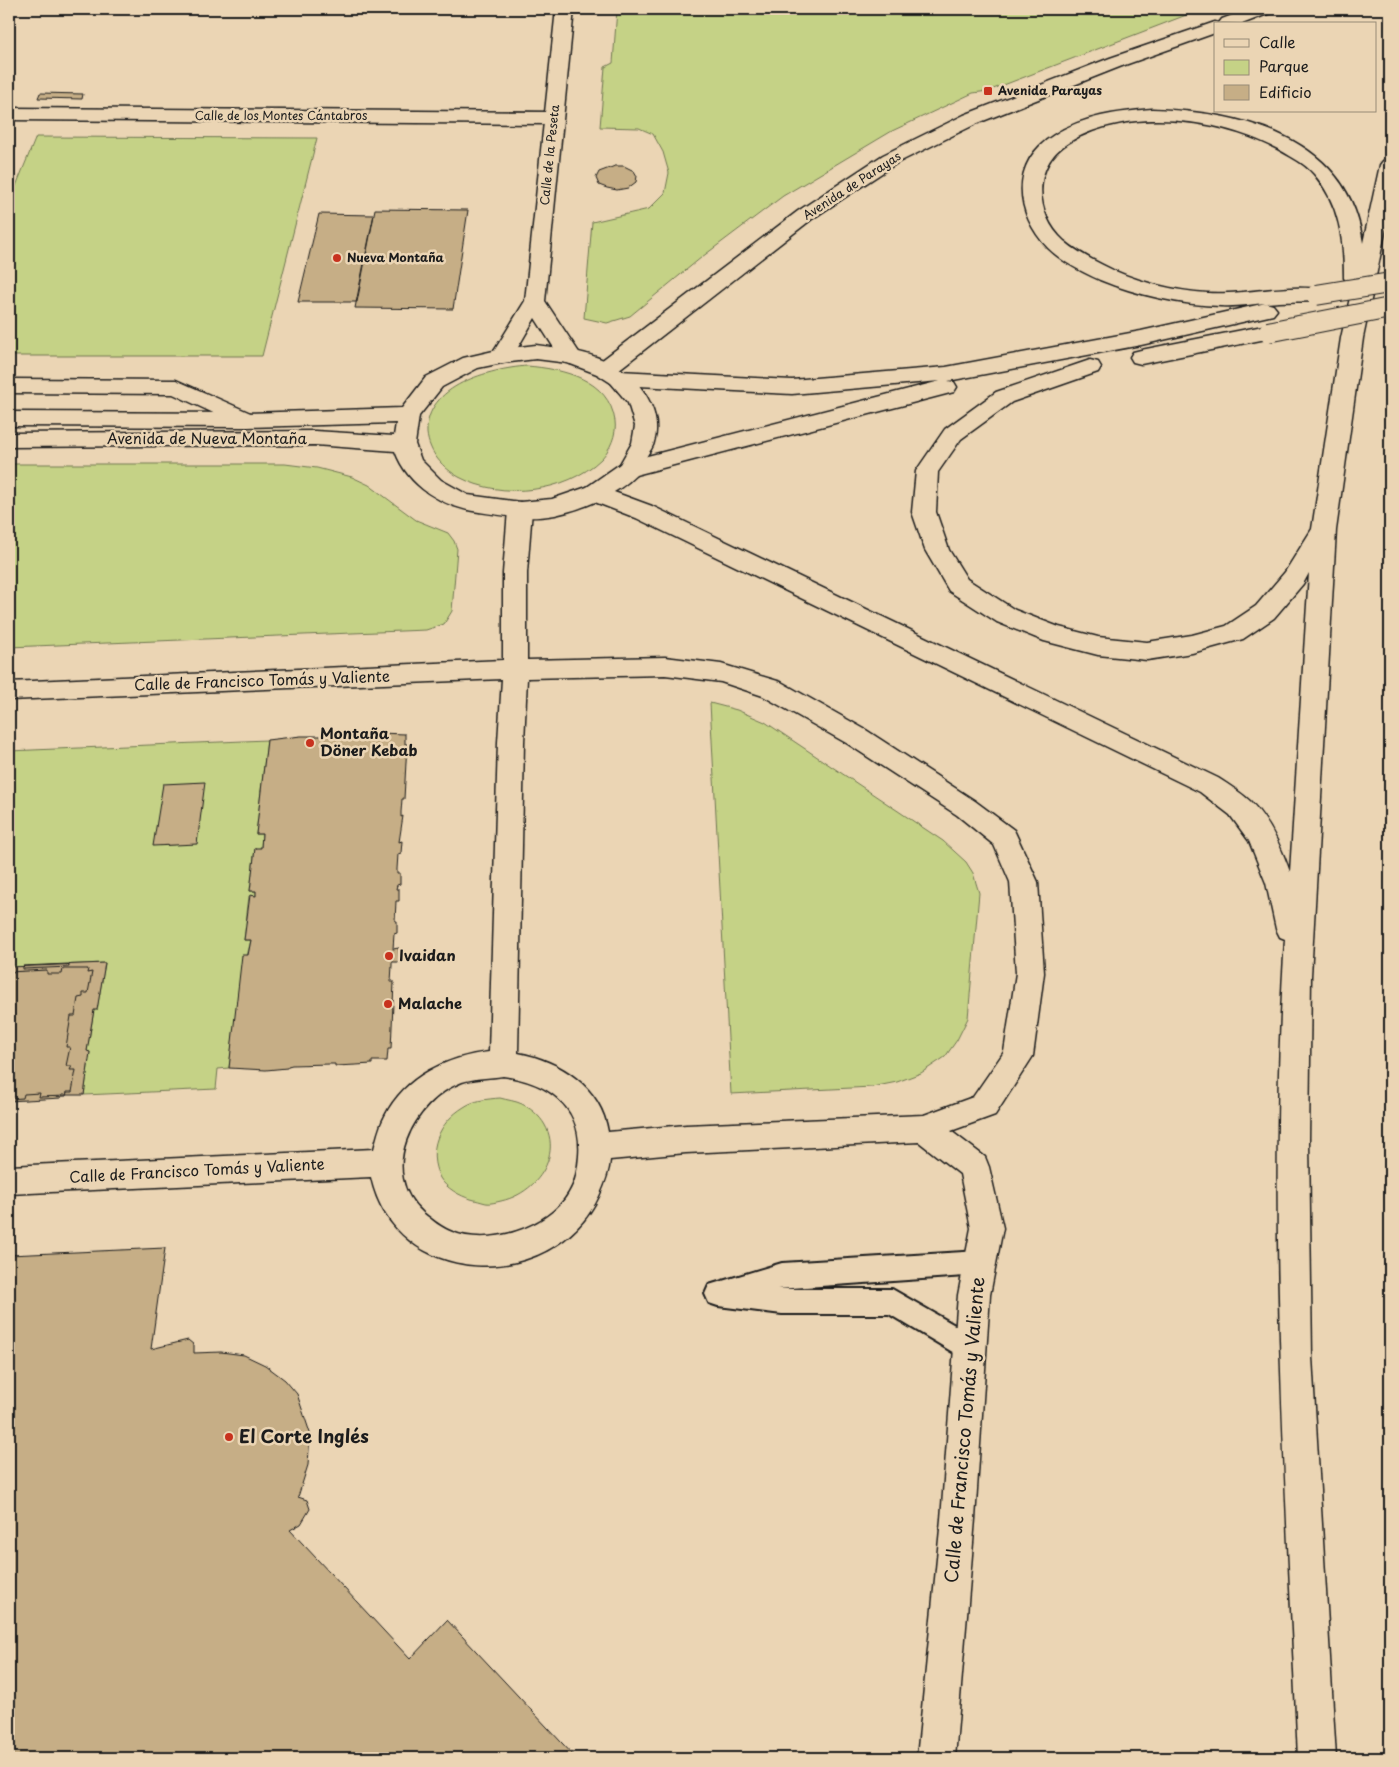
<svg xmlns="http://www.w3.org/2000/svg" width="1399" height="1767" font-family="'Playpen Sans',sans-serif">
<rect width="100%" height="100%" fill="#ebd5b4"/>
<filter id="ink" filterUnits="userSpaceOnUse"><feTurbulence type="fractalNoise" baseFrequency=".02" numOctaves="2"/><feDisplacementMap in="SourceGraphic" scale="10" xChannelSelector="R" yChannelSelector="G"/><feConvolveMatrix kernelMatrix="1 2 1 2 8 2 1 2 1" color-interpolation-filters="sRGB"/></filter>
<g filter="url(#ink)">
<path fill="#c5d286" stroke="#707751" d="M617,9H1202L988,91L973,93L892,131L783,196L702,257L630,316L607,323L584,318L592,222L649,209L665,193L669,173L663,152L653,134L639,128L600,127L605,67L613,63Z
M36,137L317,138L262,356H9V203Z
M527,366C563,369 609,379 615,421C617,434 610,450 601,459C566,493 502,500 459,477C443,468 429,453 427,433C425,385 490,369 527,366Z
M9,464H285L317,468L352,477L369,485L416,520L448,533L454,541L457,549L452,611L444,624L426,630L9,647Z
M710,703L737,710L765,722L943,841L966,862L973,873L979,893L968,1018L957,1040L945,1057L921,1073L897,1082L872,1087L731,1094Z
M267,740L256,834H262L261,848L255,849L250,891H256V896H249L244,940H251L239,989L229,1068L218,1069L216,1089L84,1095L90,1052L87,1051L94,1010L97,1009L105,963L9,967V751Z
M500,1098C507,1100 516,1101 522,1104C572,1130 550,1190 501,1201C496,1202 490,1204 486,1203C481,1202 476,1200 471,1199C460,1196 446,1188 440,1178C426,1151 439,1122 464,1107C474,1100 488,1099 500,1098Z"/>
<path fill="#c6ae86" stroke="#1c1c1c" d="M40,93L83,94L82,99L38,98Z
M615,166H624L634,171L637,176L636,182L628,188L617,190L607,188L599,185L596,178L599,172Z
M375,209L468,210L453,309L355,308Z
M319,214L374,215L357,302H298Z
M379,733L405,734V744H407L404,799H402L401,812V817L403,816L399,842L402,841L401,853L398,854L397,869V873H400V884L397,885L396,889H399V901H396L395,921H397V933L394,934L393,949L399,948V962H392V965L391,982H394L391,1049H388L387,1061H372V1064L356,1065L335,1066V1064H330L292,1065L288,1066L287,1068L266,1070L229,1068L242,955H248L251,940H244L250,895L256,896V891H250L255,848H261L262,834H256L267,740L301,736H356Z
M205,782L197,844L153,846L163,784Z
M105,963L97,1010H94L87,1051L90,1052L84,1095H62L61,1098L9,1101V967Z
M69,964V967L23,969V966Z
M63,969H88L87,973L92,972L88,993H83V997L78,998L75,1016H71L66,1047H70L66,1066H72L70,1070H76L72,1092H67L66,1096L39,1097L40,1093L24,1094L23,1098L9,1099V972L47,970V974H62Z
M165,1248L151,1349L188,1340L194,1345V1353L221,1352L244,1355L265,1365L285,1380L297,1394L310,1433L308,1465L298,1497L307,1500L310,1509L301,1524L290,1530L410,1659L447,1620L576,1758H9V1255Z"/>
<g fill="none" stroke-linecap="round" stroke-linejoin="round">
<defs>
<path id="service" d="M980,1251L989,1254L993,1263L989,1272L980,1275L777,1289H892L979,1339L983,1348L979,1357L970,1361L961,1357L889,1314H782L718,1306L709,1303L705,1294L709,1285L782,1263Z"/>
<path id="minor" d="M1215,22L1222,24H1215V33L1122,66L978,123L897,163L812,219L613,374L605,376L597,374L594,369L597,364L798,211L883,155L964,115L1110,58Z
M9,108L553,112L560,114L562,118L560,122L553,124L9,120Z
M9,379L176,380L255,415L258,420L255,425L247,427L239,425L173,394L9,393Z
M520,502L528,504L532,510L527,573V660L665,657L721,664L781,682L866,730L975,801L1014,830L1038,882L1044,973L1033,1056L995,1115L951,1131L985,1157L989,1167L1003,1228L990,1295L975,1519L955,1758H917L941,1519L958,1295L971,1228L960,1174L919,1142L686,1153L610,1160C609,1172 604,1185 599,1196C553,1294 395,1289 371,1177L9,1194V1166L374,1149C377,1138 379,1127 385,1116C405,1076 447,1057 489,1052L498,742L502,679L9,700V682L503,660V573L508,510L512,504ZM665,675L721,682L763,696L848,744L957,815L994,845L1010,882L1016,973L1004,1052L973,1097L924,1115L686,1125L608,1132C601,1087 560,1061 518,1053L524,742L527,678ZM503,1076C548,1082 583,1106 579,1156C578,1169 576,1182 569,1193C549,1228 489,1247 452,1232C441,1228 432,1220 423,1213C377,1173 412,1101 462,1082C475,1078 490,1078 503,1076Z"/>
<path id="tertiary" d="M556,9H574L545,301L582,357L579,362L571,364L563,362L535,318L510,361L502,363L494,361L491,356L525,301Z"/>
<path id="secondary" d="M536,345C566,349 601,353 626,373C646,388 662,417 654,442C653,448 648,453 645,459C642,464 640,471 636,475C615,496 583,509 555,515C529,520 505,516 479,512C443,507 408,487 395,451L315,445L9,447V433L315,431L394,436L396,423L247,427L9,426V412L247,413L402,408L426,377L463,358L502,349ZM536,359L568,363L597,374L611,383L628,403L635,426L632,443L620,464L587,487L552,499L520,502L468,495L441,480L421,460L415,444L419,416L442,387L478,368L502,363Z"/>
<path id="motorway" d="M1249,9H1273L1270,13L1242,24L1219,23L1222,19Z
M1152,109C1242,112 1349,137 1363,243L1380,165L1383,161L1390,159V209L1363,338L1336,530L1311,976L1309,1141L1312,1357L1336,1758H1298C1286,1486 1267,1212 1285,939L1280,937L1276,929L1266,883L1249,841L1230,815L1200,792L636,518L587,499L583,493L587,487L595,485L652,506L1218,778C1229,785 1240,792 1250,801C1269,820 1281,847 1290,872L1309,573L1303,584L1274,618L1243,639L1192,653L1147,660L1098,655L1044,641L997,622L949,591L925,550L912,512L916,471L945,429L996,392L1090,360L1098,362L1101,367L1098,372L1012,402L961,439L938,472L936,512L949,550L967,579L1015,610L1059,627L1098,637L1147,642L1192,635L1226,626L1256,606L1285,572L1312,529L1341,338L1353,284L1347,282L1344,278C1344,241 1340,204 1314,174C1308,167 1299,161 1290,156C1231,119 1129,104 1068,143C1032,165 1034,214 1064,241C1078,253 1096,262 1113,270C1147,285 1191,295 1228,293C1257,292 1296,284 1323,290L1326,295L1323,300L1316,301C1300,302 1283,301 1267,303C1252,304 1237,307 1221,306C1181,305 1137,295 1100,280C1082,272 1062,262 1048,248C1015,214 1009,163 1054,135C1083,116 1118,112 1152,109Z
M1266,303L1273,305L1277,310L1273,315L1141,345L948,381L954,382L957,387L954,392L628,477L620,474L617,469L620,464L628,461L940,381L792,394L619,385L611,383L608,378L611,373L619,371L792,380L946,367L1141,331Z
M1268,325L1276,327L1279,332L1276,337L1141,364L1133,362L1130,357L1133,352L1141,350Z"/>
</defs>
<use href="#service" stroke="#1c1c1c" stroke-width="4"/>
<use href="#minor" stroke="#1c1c1c" stroke-width="3"/>
<use href="#tertiary" stroke="#1c1c1c" stroke-width="3"/>
<use href="#secondary" stroke="#1c1c1c" stroke-width="3"/>
<use href="#motorway" stroke="#1c1c1c" stroke-width="3"/>
<use href="#service" fill="#ebd5b4" fill-rule="evenodd"/>
<use href="#minor" fill="#ebd5b4" fill-rule="evenodd"/>
<use href="#tertiary" fill="#ebd5b4" fill-rule="evenodd"/>
<use href="#secondary" fill="#ebd5b4" fill-rule="evenodd"/>
<use href="#motorway" fill="#ebd5b4" fill-rule="evenodd"/>
<defs>
<path id="motorway-bridge" d="M1316,295L1390,283
M1268,332L1390,308"/>
</defs>
<use href="#motorway-bridge" stroke="#1c1c1c" stroke-width="22" stroke-linecap="butt"/>
<use href="#motorway-bridge" stroke="#ebd5b4" stroke-width="20"/>
</g>
</g>
<g fill="#c8321e" stroke="#ebd5b4" stroke-width="2">
<rect x="983" y="86" width="10" height="10" rx="2.5"/>
<circle cx="337" cy="258" r="5"/>
<circle cx="310" cy="743" r="5"/>
<circle cx="389" cy="956" r="5"/>
<circle cx="388" cy="1004" r="5"/>
<circle cx="229" cy="1437" r="5"/>
</g>
<g text-anchor="middle" stroke-width="5" stroke-linejoin="round" paint-order="stroke">
<g font-size="12" font-weight="bold" fill="#1c1c1c" stroke="#ebd5b4" text-anchor="start">
<text x="998" y="95">Avenida Parayas</text>
<text x="347" y="262">Nueva Montaña</text>
</g>
<g font-size="12" fill="#1c1c1c" stroke="#ebd5b4">
<text x="281" y="120">Calle de los Montes Cántabros</text>
<text transform="translate(550 155) rotate(-84)" y="4">Calle de la Peseta</text>
<text transform="translate(852 186) rotate(-33)" y="4">Avenida de Parayas</text>
</g>
<g font-size="15" fill="#1c1c1c" stroke="#ebd5b4">
<text x="207" y="444">Avenida de Nueva Montaña</text>
<text transform="translate(262 681) rotate(-2)" y="5">Calle de Francisco Tomás y Valiente</text>
<text transform="translate(197 1171) rotate(-3)" y="5">Calle de Francisco Tomás y Valiente</text>
</g>
<g font-size="15" font-weight="bold" fill="#1c1c1c" stroke="#ebd5b4" text-anchor="start">
<text x="320" y="739">Montaña<tspan x="320" dy="17">Döner Kebab</tspan></text>
<text x="399" y="961">Ivaidan</text>
<text x="398" y="1009">Malache</text>
</g>
<g font-size="18" fill="#1c1c1c" stroke="#ebd5b4">
<text transform="translate(965 1430) rotate(-85)" y="6">Calle de Francisco Tomás y Valiente</text>
</g>
<g font-size="18" font-weight="bold" fill="#1c1c1c" stroke="#ebd5b4" text-anchor="start">
<text x="239" y="1443">El Corte Inglés</text>
</g>
</g>
<rect width="1399" height="1767" fill="none" stroke="#ebd5b4" stroke-width="30"/>
<rect x="15" y="15" width="1369" height="1737" fill="none" stroke="#1c1c1c" stroke-width="2" filter="url(#ink)"/>
<rect x="1214" y="22" width="162" height="90" fill="#ebd5b4" stroke="#988b77"/>
<rect x="1224" y="39" width="25" height="8" fill="#ebd5b4" stroke="#988b77"/>
<text x="1259" y="48" font-size="15" fill="#1c1c1c">Calle</text>
<rect x="1224" y="60" width="25" height="15" fill="#c5d286" stroke="#988b77"/>
<text x="1259" y="72" font-size="15" fill="#1c1c1c">Parque</text>
<rect x="1224" y="85" width="25" height="15" fill="#c6ae86" stroke="#988b77"/>
<text x="1259" y="98" font-size="15" fill="#1c1c1c">Edificio</text>
</svg>
